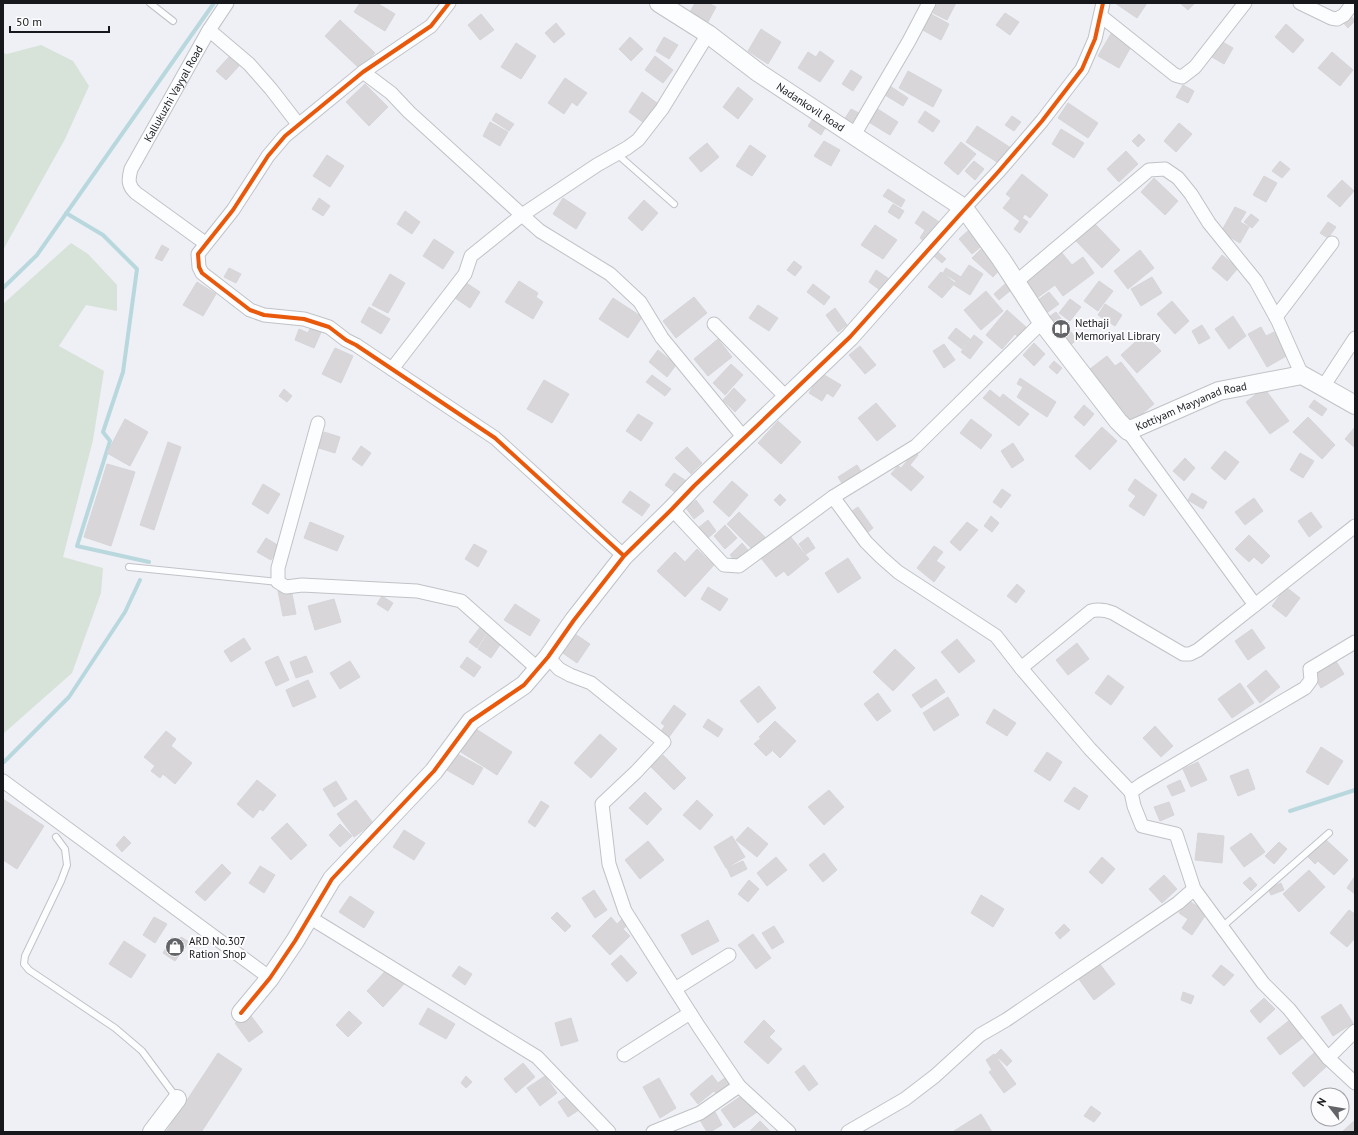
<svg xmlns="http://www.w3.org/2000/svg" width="1358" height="1135" font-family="'PT Sans',sans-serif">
<rect width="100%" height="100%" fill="#eef0f6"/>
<path fill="#d7e3d8" d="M41,45L73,61L89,86L65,139L3,250V53L7,54Z
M71,243L88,254L117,285V311L86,305L59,346L104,371L93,440L63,557L103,568L101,593L72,673L3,734V304Z"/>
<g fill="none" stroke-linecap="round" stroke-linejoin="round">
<path stroke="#b9d8de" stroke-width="4" d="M66,213L103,235L137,269L123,372L103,432L110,441L77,546L149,562
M3,288L37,255L214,3
M4,762L69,697L125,612L140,580
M1290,811L1355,790"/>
</g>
<path fill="#d8d6d8" stroke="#d6d5d7" d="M360,3H377L395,14L385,31L354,12Z
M695,3H708L716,7L708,22L690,12Z
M938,3H956L947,20L933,13Z
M1115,3H1147L1137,18Z
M1180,3H1195L1188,10Z
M929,13L949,24L941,40L921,29Z
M1005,13L1019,22L1010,35L996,25Z
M1349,13L1355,21L1348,28L1341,20Z
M481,14L494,30L480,40L468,25Z
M340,20L375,53L360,69L325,36Z
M556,23L565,34L554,43L545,33Z
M1286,24L1304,40L1293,53L1275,37Z
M761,29L781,42L768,64L748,51Z
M1112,32L1133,43L1119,68L1098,56Z
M630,37L643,49L631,61L619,49Z
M664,37L678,45L669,59L656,51Z
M1221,41L1233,48L1224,64L1212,57Z
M516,43L536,56L521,79L501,67Z
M820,51L834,61L820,82L798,68L808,52L816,57Z
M1332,52L1353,70L1340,86L1318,68Z
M655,56L673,70L663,83L645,70Z
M229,57L239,66L226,80L216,71Z
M851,70L862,77L853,91L842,84Z
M908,71L942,90L933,107L899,88Z
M565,78L587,93L577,106L572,102L564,114L548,103Z
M365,84L388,107L369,126L346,102Z
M1183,85L1194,91L1188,103L1176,97Z
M890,86L908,98L903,106L885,95Z
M738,87L753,99L738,119L723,107Z
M642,92L657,103L644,123L629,112Z
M1068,103L1098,123L1088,138L1058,118Z
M876,108L898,122L890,135L867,121Z
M851,109L859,113L853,125L844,120Z
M925,111L940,121L933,132L918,122Z
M496,113L514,124L509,131L492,120Z
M1012,116L1021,122L1014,131L1005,125Z
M814,117L827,125L821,135L808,126Z
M490,122L508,132L500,146L483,136Z
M1179,123L1192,134L1176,152L1164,141Z
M977,126L1011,148L1000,164L966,142Z
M1061,129L1084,143L1074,158L1052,144Z
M1139,134L1145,140L1138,147L1132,141Z
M824,141L840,150L831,166L814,156Z
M961,142L976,154L958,175L944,163Z
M707,143L719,157L701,172L689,158Z
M750,145L766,156L752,176L736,166Z
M1126,151L1138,164L1119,182L1107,169Z
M327,155L344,166L330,187L313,176Z
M974,161L984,169L975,180L965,171Z
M1280,161L1290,169L1282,178L1272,171Z
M1022,174L1048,195L1030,218L1025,214L1020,221L1003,208L1011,198L1006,194Z
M1264,176L1277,183L1266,202L1253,195Z
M1154,178L1178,201L1165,215L1141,192Z
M1342,180L1354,191L1340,207L1327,196Z
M888,189L905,200L901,207L883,196Z
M319,198L330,206L323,216L312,209Z
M563,198L586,213L576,229L553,214Z
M644,200L658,213L642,231L628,218Z
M893,204L904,211L899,219L888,212Z
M1235,207L1246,212L1240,222L1249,227L1240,243L1221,232Z
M405,211L420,222L412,234L397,224Z
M923,211L942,224L928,244L920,238L925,230L915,223Z
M1251,214L1259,220L1252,228L1244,222Z
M1022,218L1028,222L1020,233L1014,229Z
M1328,222L1336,227L1328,238L1320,233Z
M1094,223L1120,250L1102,268L1076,241Z
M875,225L897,240L883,259L861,245Z
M970,229L983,245L972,254L959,239Z
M434,239L454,252L443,269L423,256Z
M162,245L169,249L162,261L155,258Z
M983,247L1003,266L993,277L972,258Z
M1140,250L1154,268L1128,289L1114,271Z
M938,252L946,259L942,263L934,256Z
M1062,253L1072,265L1083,257L1094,273L1063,296L1055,285L1037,298L1024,281Z
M1222,255L1238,268L1227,281L1212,268Z
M794,261L802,267L795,276L787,270Z
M969,265L983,274L970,295L954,285L956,281L943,273L946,268L961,277Z
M229,268L241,274L236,283L224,277Z
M876,270L892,281L884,293L869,282Z
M941,272L955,283L942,298L928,287Z
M390,274L405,283L388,313L372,305Z
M1152,277L1162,293L1141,306L1131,289Z
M462,280L480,292L470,308L452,296Z
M519,281L538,293L536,297L543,302L533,319L505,302Z
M1099,281L1113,291L1098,311L1084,301Z
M197,282L216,294L203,316L183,305Z
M813,284L830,297L824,305L807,292Z
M1005,284L1011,290L999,300L994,294Z
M986,291L1003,311L981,330L964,310Z
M1049,292L1059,304L1048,312L1038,300Z
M694,297L707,313L676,338L663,321Z
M613,298L642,317L628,338L599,319Z
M1070,299L1081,307L1070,321L1059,313Z
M1172,301L1189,321L1175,334L1157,314Z
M1105,304L1122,315L1115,326L1098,315Z
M758,305L778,318L769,331L749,318Z
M369,307L390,319L381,334L361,322Z
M835,308L847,325L838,332L826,315Z
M1007,310L1027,328L1019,338L1015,334L1002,349L986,335Z
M1056,312L1077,340L1066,348L1046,319Z
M1233,316L1246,336L1229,349L1215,329Z
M1202,325L1210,338L1199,344L1192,331Z
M311,326L322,330L314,348L295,340L299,329L308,333Z
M1261,327L1266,336L1274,332L1288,355L1267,367L1248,334Z
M956,328L970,339L962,349L948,338Z
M1144,334L1161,351L1137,373L1121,355Z
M974,335L983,342L970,359L961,352Z
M718,339L732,357L708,376L694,359Z
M1034,343L1045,354L1034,366L1023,355Z
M944,344L955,360L944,368L933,351Z
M860,346L876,365L865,374L849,355Z
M335,348L353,356L341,383L322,374Z
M658,350L676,365L667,377L649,362Z
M1107,356L1115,366L1121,362L1154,404L1132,422L1090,369Z
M1054,361L1062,368L1057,374L1049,367Z
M731,364L743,375L725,395L713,383Z
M821,373L841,385L833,397L827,393L822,401L809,393Z
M652,375L671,389L665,396L646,382Z
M1020,378L1056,402L1047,417L1017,397L1023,387L1017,384Z
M544,380L569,394L552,423L527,409Z
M734,388L746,400L735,412L723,400Z
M1264,388L1289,421L1270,434L1246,402Z
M284,389L292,396L287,402L279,396Z
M990,390L1000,398L1003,394L1029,414L1019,426L983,398Z
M1314,400L1327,409L1322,416L1309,407Z
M876,403L896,426L877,441L858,418Z
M1084,405L1094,414L1084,426L1074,417Z
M638,414L653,423L641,441L626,431Z
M1308,417L1335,445L1322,459L1293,432Z
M125,419L148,432L130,466L107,453Z
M971,419L992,435L981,449L960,433Z
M778,421L801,442L781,464L758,443Z
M1102,427L1117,441L1090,470L1075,456Z
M1355,427V448L1345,439Z
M324,432L340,437L335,453L319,448Z
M168,442L181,447L154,530L140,525Z
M1013,443L1024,460L1012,468L1001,451Z
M361,446L371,453L362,466L352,459Z
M687,447L702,463L691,474L675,458Z
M1225,451L1239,462L1225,480L1211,468Z
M915,452L918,455L910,465L924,477L911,491L891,474L898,466L901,468Z
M1300,453L1314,461L1303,478L1290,470Z
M1185,458L1195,468L1184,481L1173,471Z
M107,464L135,472L111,546L84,537Z
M857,465L864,476L845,488L838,477Z
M674,473L688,482L679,495L665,485Z
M1135,479L1157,495L1144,516L1129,506L1136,496L1128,490Z
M732,481L748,495L729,517L713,502Z
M263,484L280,494L268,514L252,504Z
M1002,489L1011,495L1001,508L993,502Z
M630,491L650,505L642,516L622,502Z
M1192,493L1207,502L1203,509L1188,500Z
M780,494L786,500L780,506L774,500Z
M1254,498L1263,511L1245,525L1235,512Z
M696,500L704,511L694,519L686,508Z
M858,507L873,528L867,533L852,511Z
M739,512L765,537L752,549L727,524Z
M1311,512L1322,527L1309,537L1298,521Z
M991,516L999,523L992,532L984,526Z
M708,520L716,531L707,539L698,528Z
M310,522L344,536L337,551L304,538Z
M967,522L978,530L960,551L950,542Z
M725,525L737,538L725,549L714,536Z
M789,535L809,559L788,576L784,571L776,577L761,558Z
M1249,535L1270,556L1262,564L1254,557L1249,562L1235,549Z
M808,537L815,548L806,554L799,544Z
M266,538L279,546L271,560L257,552Z
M742,543L748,550L736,562L730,555Z
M474,544L487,551L478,567L465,559Z
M934,546L943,552L936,561L945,567L934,582L917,568Z
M697,549L714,565L685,597L657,571L675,552L685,562Z
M848,558L861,578L838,593L825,573Z
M1017,584L1025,591L1016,603L1007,596Z
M708,587L728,599L720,611L701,599Z
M1286,587L1300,598L1286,617L1272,606Z
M291,589L296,614L283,616L278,591Z
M382,596L393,603L388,611L377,604Z
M334,599L341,622L315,630L308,606Z
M515,604L540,620L530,636L504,620Z
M481,626L488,631L477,648L469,642Z
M1252,629L1265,648L1248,660L1235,641Z
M572,632L590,644L577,663L560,651Z
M488,633L502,642L491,658L478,649Z
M244,638L251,649L231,662L224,651Z
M957,639L975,661L959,673L941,652Z
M1077,643L1089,659L1068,675L1056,660Z
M895,649L915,668L893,691L873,672Z
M278,656L289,680L276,686L265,662Z
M306,656L313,672L296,678L290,662Z
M467,657L481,667L474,677L460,667Z
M1334,658L1344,674L1321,688L1311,671Z
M350,661L360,677L340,689L330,673Z
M1266,670L1280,687L1260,703L1247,686Z
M1108,675L1124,687L1111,705L1095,693Z
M936,679L945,692L921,708L912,695Z
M308,680L316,697L293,707L286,690Z
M1240,683L1254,703L1232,718L1218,699Z
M759,686L776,708L758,723L740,701Z
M878,693L891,711L877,721L864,704Z
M948,697L959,715L934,731L923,713Z
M674,705L686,714L669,737L661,731L665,726L661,723Z
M994,709L1016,723L1007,736L986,723Z
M708,719L723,729L718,737L703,727Z
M775,721L796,741L780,758L759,737Z
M1155,726L1173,746L1161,757L1143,738Z
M476,729L512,752L497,775L461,752Z
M166,731L176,739L171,746L192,763L175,784L163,774L160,778L151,771L155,766L144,757Z
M600,734L617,749L591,778L574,763Z
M760,739L772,751L766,756L754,744Z
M1321,747L1343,761L1328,785L1306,772Z
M454,752L483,768L473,785L445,769Z
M1047,752L1062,762L1050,781L1034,771Z
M663,755L686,778L674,790L651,767Z
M1198,762L1207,780L1191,787L1183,769Z
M1248,769L1255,789L1238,796L1230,776Z
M257,780L276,795L263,811L260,809L253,818L237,804Z
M1180,780L1185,791L1172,796L1167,786Z
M336,781L347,799L334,807L323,789Z
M1074,787L1088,796L1079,810L1064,801Z
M829,790L844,807L824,825L808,807Z
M645,792L662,809L647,825L629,808Z
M3,799L44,826L17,869L3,860Z
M356,800L373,823L354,837L337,814Z
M697,800L713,815L700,830L683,815Z
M541,801L549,806L535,827L528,822Z
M1169,802L1174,815L1160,821L1154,807Z
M287,823L307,845L291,860L271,838Z
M340,824L352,836L340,847L329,835Z
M748,827L768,844L757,857L736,840Z
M404,830L425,843L414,860L393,847Z
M1198,833L1224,836L1222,863L1195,860Z
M1251,833L1265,852L1244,867L1230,848Z
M124,836L131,843L122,852L116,845Z
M732,836L745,857L726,868L714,847Z
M1325,839L1348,860L1334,875L1318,861L1315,864L1308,857Z
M648,841L664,860L640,879L625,860Z
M1279,842L1287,849L1274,864L1265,856Z
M824,853L837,870L823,882L809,865Z
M776,857L787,870L767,886L757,873Z
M1102,857L1115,869L1102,884L1089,872Z
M743,861L747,869L731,877L727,868Z
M222,864L231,873L205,901L195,892Z
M260,866L275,875L264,893L249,883Z
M1309,870L1325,887L1299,912L1283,894Z
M1164,875L1177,889L1162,903L1149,889Z
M1355,876V894L1347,888Z
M1250,877L1257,885L1251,891L1243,883Z
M749,880L759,889L748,902L738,894Z
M1281,883L1284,890L1271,895L1268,889Z
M594,890L607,910L595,918L582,898Z
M981,895L1004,909L993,927L971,913Z
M350,896L374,912L364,928L339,912Z
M1188,900L1207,913L1192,935L1182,928L1188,919L1179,913Z
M1349,910L1355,914V938L1347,947L1330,933Z
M557,912L571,926L565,932L551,918Z
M154,917L167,924L155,943L143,935Z
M611,917L617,924L624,917L630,923L623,929L630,936L610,955L592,936Z
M708,920L719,941L692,955L681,935Z
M1064,924L1070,930L1060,939L1055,933Z
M774,926L784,942L772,949L762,933Z
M753,934L771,958L756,969L738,945Z
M172,937L178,941L181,937L189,942L175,961L163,953Z
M124,941L146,955L131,978L109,964Z
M621,955L637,973L627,982L611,964Z
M1099,963L1115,984L1094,1000L1078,978Z
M1221,965L1234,975L1224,986L1212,976Z
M459,966L472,974L465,985L452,976Z
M388,968L404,984L383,1007L367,991Z
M1183,992L1194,996L1191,1004L1181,1000Z
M1264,998L1275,1009L1260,1023L1250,1011Z
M1341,1004L1353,1023L1333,1036L1321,1017Z
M428,1008L455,1024L446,1039L419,1024Z
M349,1011L362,1023L348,1037L336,1025Z
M249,1013L263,1032L249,1042L235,1023Z
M571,1018L578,1041L561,1046L555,1023Z
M1291,1019L1304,1037L1280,1055L1267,1038Z
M764,1020L775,1031L769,1037L782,1049L768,1064L744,1042Z
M1001,1049L1012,1061L1007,1066L995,1055Z
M1315,1052L1328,1065L1304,1087L1292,1073Z
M218,1053L242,1069L202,1131L203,1132H166Z
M994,1054L1016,1084L1004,1093L989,1072L992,1070L986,1060Z
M523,1063L535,1077L516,1093L504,1079Z
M804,1065L818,1084L809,1091L795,1072Z
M712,1075L718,1083L726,1077L733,1085L719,1097L714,1091L698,1104L690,1094Z
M466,1076L472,1082L466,1088L461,1083Z
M545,1076L557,1093L540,1106L527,1088Z
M659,1078L676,1108L660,1118L643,1087Z
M744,1094L757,1112L734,1128L721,1110Z
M570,1095L579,1110L568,1117L558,1102Z
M1091,1106L1101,1113L1094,1122L1084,1116Z
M715,1112L722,1125L710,1132H707L700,1120Z
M981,1114L992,1132H955L954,1131Z
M1355,1120V1132H1342Z
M760,1121L771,1132H749Z"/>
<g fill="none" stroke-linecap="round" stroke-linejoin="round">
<defs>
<path id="lane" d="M150,3L173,21
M617,154L674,204
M129,567L278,582
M56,837L65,849L67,865L61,881L25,956L24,964L29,970L115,1028L142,1051L176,1097
M1222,927L1329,833"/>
<g id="street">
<path d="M449,3L431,26L363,72L285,136L268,156L233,210L198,254L199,267L202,273L250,310L264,315L304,319L329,327L346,340L356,345L495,438L624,556"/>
<path d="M1300,3L1331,18L1337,19L1344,15L1353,3"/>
<path d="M1101,16L1175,75L1182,77L1195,67L1245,3"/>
<path d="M209,30L249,64L271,89L298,124"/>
<path d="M363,72L391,93L409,112L522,215L540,231L610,274L640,302L662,338L744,438"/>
<path d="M854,135L909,41L929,3"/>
<path d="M964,208L999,171L1042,121L1082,69L1095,39L1103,3"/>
<path id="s1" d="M205,243L136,193C128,186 128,180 131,169L209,30L227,3"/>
<path d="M1016,282L1149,170L1165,169L1178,178L1191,194L1209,223L1256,281L1278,321L1302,375"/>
<path d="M1276,317L1332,243"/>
<path d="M714,324L786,397"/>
<path d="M392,369L465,274L471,256L522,215L597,165L627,148L638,140L662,109L708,34"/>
<path d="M1323,387L1355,338"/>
<path d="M318,423L278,568V582L286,587L302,585L417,591L461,601L537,668"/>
<path d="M1128,431L1255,605"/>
<path d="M833,497L866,542L881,557L898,572L996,636L1021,668L1091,611C1099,609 1105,610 1113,613L1183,654H1190L1198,650L1355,526"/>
<path d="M672,509L724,565L739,566L833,497L916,446L1042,322"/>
<path d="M1355,642L1310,669L1311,680L1305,688L1142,784L1131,792L1134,806L1142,826L1176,834L1194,889L1263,983L1289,1009L1328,1058L1355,1083"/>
<path d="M548,657L559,669L570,675L591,683L664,742L636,772L602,804L609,864L625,911L699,1027L739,1086L789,1132"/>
<path d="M1021,668L1090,749L1131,792"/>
<path d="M3,781L270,978"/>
<path d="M309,917L537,1057L609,1132"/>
<path d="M675,989L729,955"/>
<path d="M624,1055L690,1013"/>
<path d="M1328,1058L1355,1031"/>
<path d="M653,1132L700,1113L739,1086"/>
<path d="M848,1132L905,1099L935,1076L980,1035L1006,1020L1178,903L1194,889"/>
</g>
<g id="secondary">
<path id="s2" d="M659,3L708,34L759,73L964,208L1001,259L1042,322L1118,421L1128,431L1219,391L1302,375L1355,405"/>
<path d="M241,1013L270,978L295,941L332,879L434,771L471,721L524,685L548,657L574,620L624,556L672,509L694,486L850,337L964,208"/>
<path d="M152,1132L177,1099"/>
</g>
</defs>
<use href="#lane" stroke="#c0c2c6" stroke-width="8"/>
<use href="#street" stroke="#c0c2c6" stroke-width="15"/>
<use href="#secondary" stroke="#c0c2c6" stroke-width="20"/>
<use href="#lane" stroke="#fcfdfe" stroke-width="6"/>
<use href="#street" stroke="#fcfdfe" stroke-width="13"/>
<use href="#secondary" stroke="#fcfdfe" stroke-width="18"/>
<defs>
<path id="cycleway" d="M449,3L431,26L363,72L285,136L268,156L233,210L198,254L199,267L202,273L250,310L264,315L304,319L329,327L346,340L356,345L495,438L624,556
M241,1013L270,978L295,941L332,879L434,771L471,721L524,685L548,657L574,620L624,556L672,509L694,486L850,337L999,171L1042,121L1082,69L1095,39L1103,3"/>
</defs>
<use href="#cycleway" stroke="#fcfcfe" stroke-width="6"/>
<use href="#cycleway" stroke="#e8590c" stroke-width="4"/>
</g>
<defs>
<symbol id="library-disc" viewBox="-11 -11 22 22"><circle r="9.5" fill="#626468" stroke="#fcfcfe"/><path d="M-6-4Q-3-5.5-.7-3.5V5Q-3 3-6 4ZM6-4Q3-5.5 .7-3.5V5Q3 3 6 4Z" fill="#fff"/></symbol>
<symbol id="shop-disc" viewBox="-11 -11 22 22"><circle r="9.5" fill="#626468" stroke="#fcfcfe"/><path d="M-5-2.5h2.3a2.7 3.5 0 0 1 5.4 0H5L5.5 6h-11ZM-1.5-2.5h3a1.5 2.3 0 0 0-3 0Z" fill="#fff"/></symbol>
</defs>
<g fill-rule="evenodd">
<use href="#library-disc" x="1050" y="318" width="22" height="22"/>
<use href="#shop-disc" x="164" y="936" width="22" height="22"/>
</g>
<g text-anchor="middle" stroke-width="4" stroke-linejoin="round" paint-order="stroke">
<g font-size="11" fill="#16181b" stroke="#fcfcfe">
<text dy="4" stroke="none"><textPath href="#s1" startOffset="198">Kallukuzhi Vayyal Road</textPath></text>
<text dy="4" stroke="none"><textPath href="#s2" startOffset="184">Nadankovil Road</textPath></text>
<text dy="4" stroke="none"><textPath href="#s2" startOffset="713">Kottiyam Mayyanad Road</textPath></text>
</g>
<g font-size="11" fill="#16181b" stroke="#fcfcfe" text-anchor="start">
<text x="1075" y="327">Nethaji<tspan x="1075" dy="13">Memoriyal Library</tspan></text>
<text x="189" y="945">ARD No.307<tspan x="189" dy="13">Ration Shop</tspan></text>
</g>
</g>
<rect width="1358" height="1135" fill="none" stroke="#16181b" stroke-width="8"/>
<g transform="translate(1330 1107) rotate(301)"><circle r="19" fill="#fcfcfe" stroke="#a0a1a3"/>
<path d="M0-3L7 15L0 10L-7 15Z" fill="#626468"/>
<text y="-6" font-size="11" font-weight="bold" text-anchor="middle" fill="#16181b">N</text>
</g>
<path d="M10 26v6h99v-6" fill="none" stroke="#16181b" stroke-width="2"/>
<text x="16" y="26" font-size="12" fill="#16181b" stroke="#fcfcfe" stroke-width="3" paint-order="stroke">50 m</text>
</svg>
